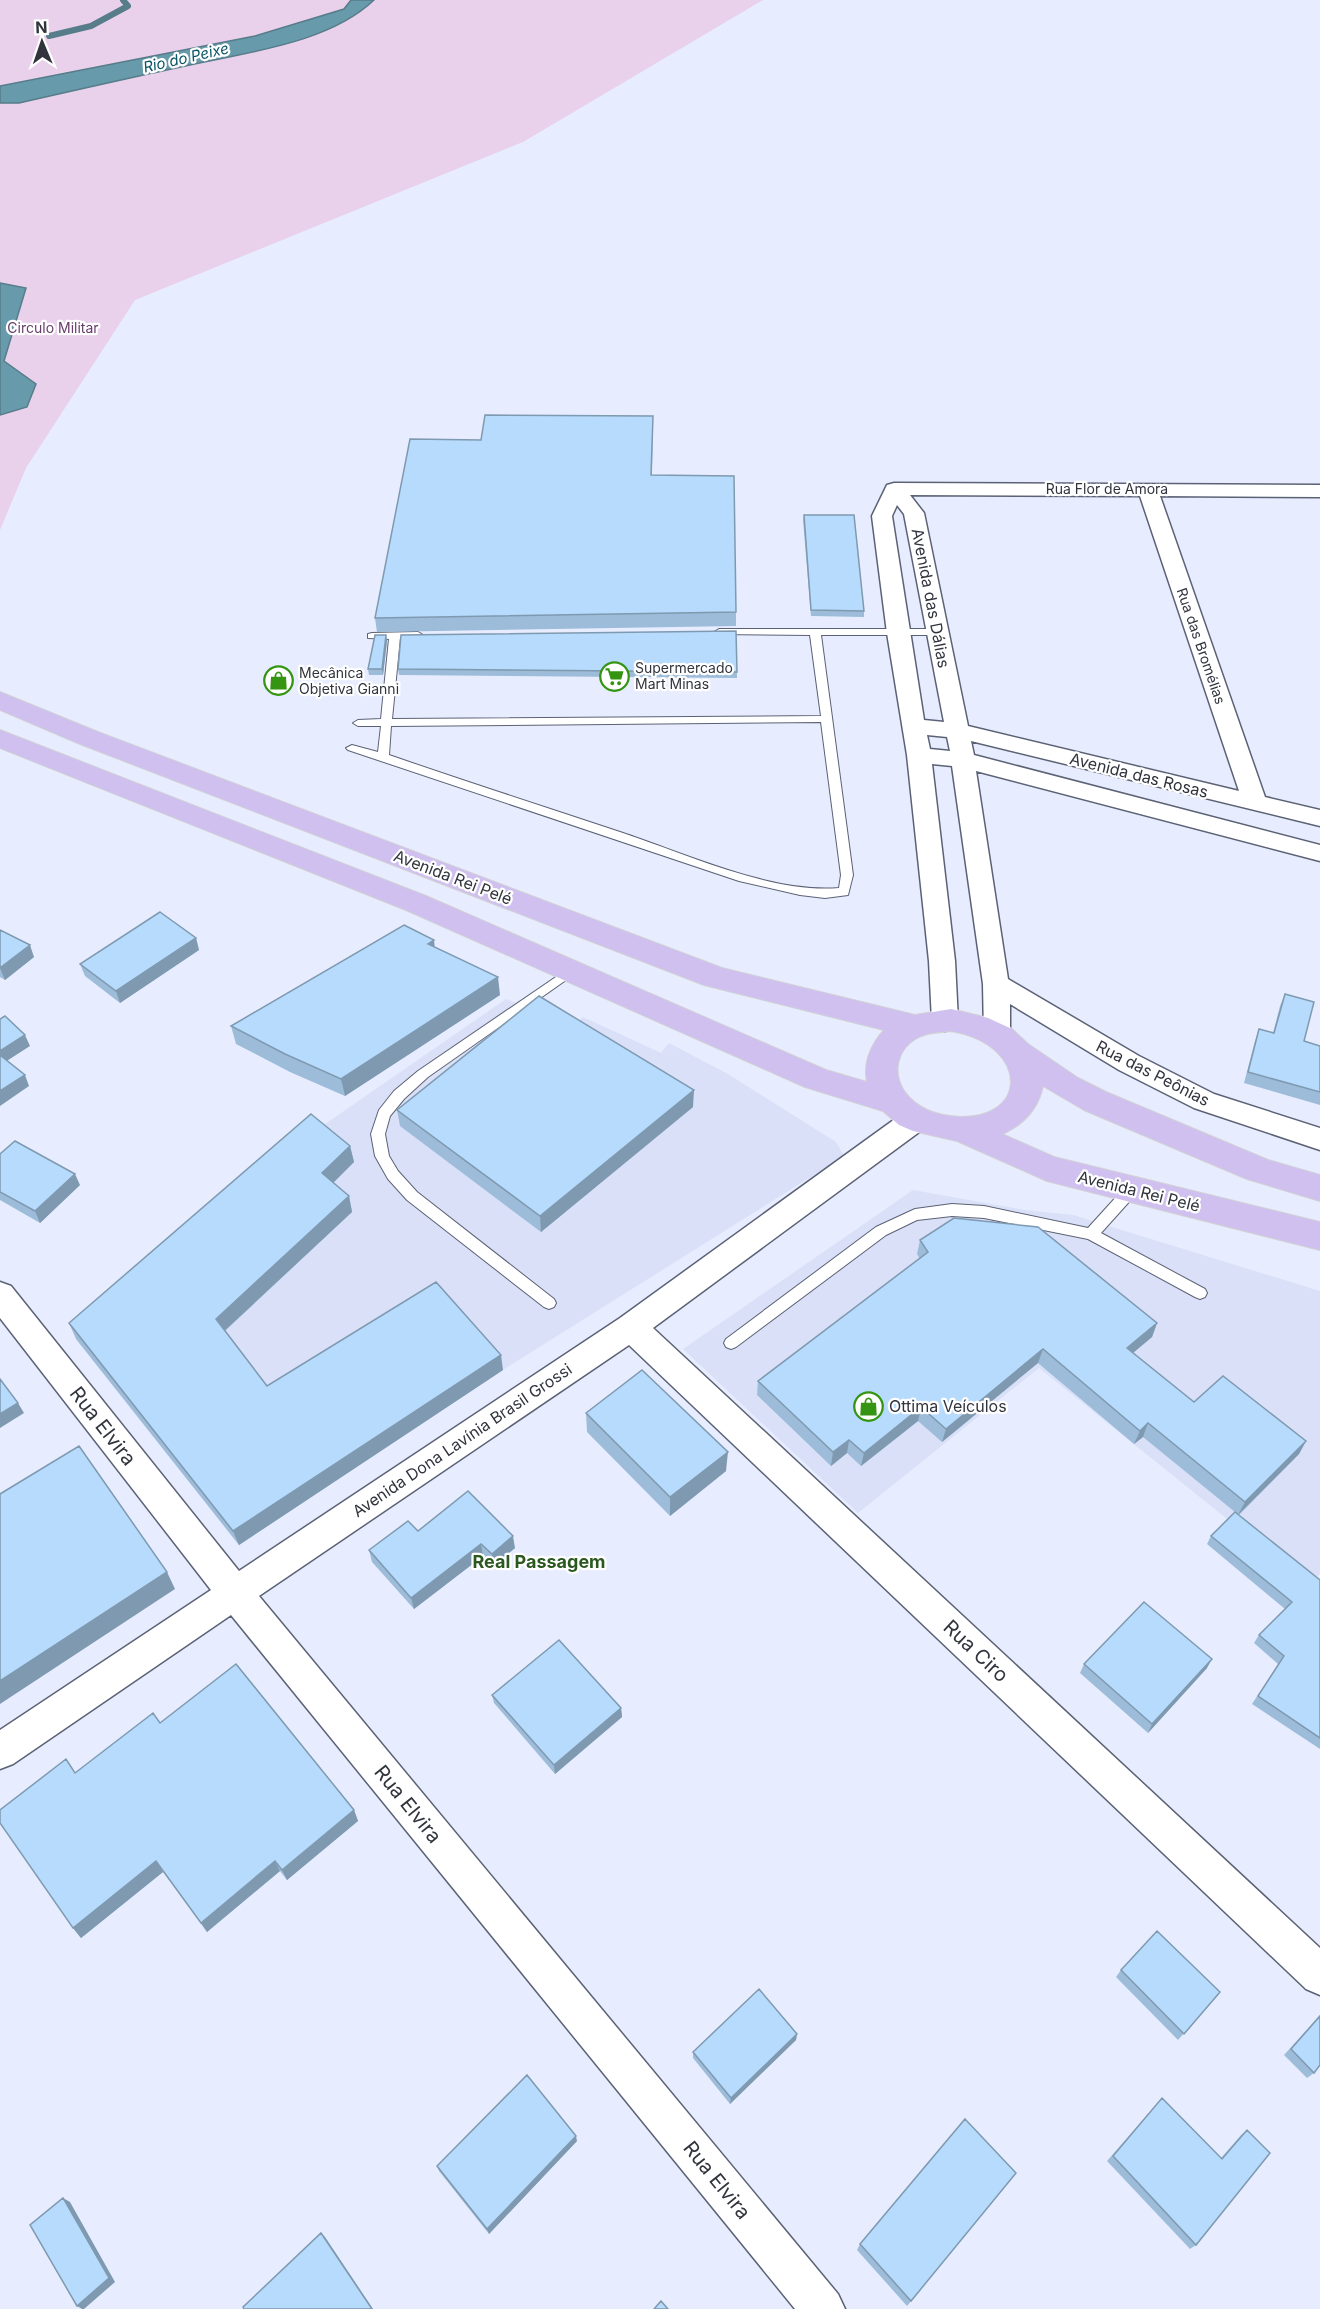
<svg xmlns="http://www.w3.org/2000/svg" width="1320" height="2309" font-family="Inter,sans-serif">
<rect width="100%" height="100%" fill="#e7edff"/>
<path fill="#d9e0f8" d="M506,999L541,1013L567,1030L583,1017L661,1053L669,1043L728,1074L836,1142L844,1156L503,1370L239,1545L76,1339L315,1131Z
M913,1190L1025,1210L1073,1215L1320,1291V1574L1308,1584L1039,1368L858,1513L683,1349Z"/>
<path fill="#e9d0eb" d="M0,0H351L344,9L255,36L0,86Z
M374,0H763L523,142L135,300L26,468L0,530V103H19L303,38L347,19Z"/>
<path fill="#679bab" stroke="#577c8a" stroke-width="1.5" d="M351,0H374C329,43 248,52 190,65C133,77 76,90 19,103H0V86L255,36L344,9Z
M0,283L26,288L4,361L36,384L27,407L0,415Z"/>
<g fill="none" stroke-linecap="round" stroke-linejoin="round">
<path stroke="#577c8a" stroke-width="6" d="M49,36L91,26L128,6L123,0"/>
<defs>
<path id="service" d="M719,629H938L943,632L938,635H821L853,875L848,895L825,898L800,895L739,881L348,750L346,748L352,745L378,752L381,726H358L353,723L358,720L381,719L389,639L368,638V634L372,633L418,632L423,635L418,638H400L392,719L821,716L810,635L715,634L714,632ZM821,722L841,875L839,888C773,894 686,854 623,833C545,807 467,782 389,755L391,726Z
M572,966L578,970L576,973L428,1077L404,1099L390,1116L385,1134L389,1156L398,1171L417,1192L554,1299L556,1303L554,1307L549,1309L544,1307L407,1200L388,1179L375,1156L371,1134L379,1110L394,1091L418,1071Z
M1132,1184L1137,1185L1139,1189L1137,1193L1101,1233L1205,1289L1207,1293L1205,1297L1200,1299L1195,1297L1088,1239L984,1218L952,1216L917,1220L886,1235L736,1347L731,1349L726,1347L724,1343L726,1339L876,1227L915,1209L952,1204L984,1206L1088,1228L1127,1185Z"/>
<path id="minor" d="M894,483L1320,485V497L1160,496L1265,797L1320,810V826L971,741L974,755L1320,845V861L976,771L1008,979L1139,1056L1214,1094L1320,1128V1150L1194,1108L1119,1070L1010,1004V1034L1007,1041L997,1044L987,1041L984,1034L983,984L952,766L932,764L955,961L958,1021L954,1028L945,1031L936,1028L932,1021L929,961L907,755L887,633L872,516L887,485ZM910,495L1140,496L1239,791L968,726L924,513ZM897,505L904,514L944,722L924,720L892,516ZM927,735L947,737L950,751L930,749Z
M916,1108L926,1111L930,1119L926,1127L653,1328L1320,1948V1995L1306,1989L629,1345L259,1596L838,2294L845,2309H795L231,1615L13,1764L0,1769V1730L211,1590L0,1318V1282L11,1286L239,1571L620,1318L906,1111Z"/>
<path id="primary" d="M0,692L98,732L722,968L915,1015L951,1009L988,1018L1012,1029L1028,1044L1078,1078L1106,1092L1268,1160L1320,1175V1201L1247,1179L1084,1110L1043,1086C1038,1109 1023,1125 1002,1134L1054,1157L1320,1222V1250L1047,1181L957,1141L913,1131L899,1125L883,1111L805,1087L406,910L0,748V730L426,896L826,1070L867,1082C863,1062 871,1045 884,1030L704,985L80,744L0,710ZM951,1031C1033,1045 1029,1126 950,1116C934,1114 920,1109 909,1097C889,1077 896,1044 924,1035C932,1032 942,1032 951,1031Z"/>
</defs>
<use href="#service" stroke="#5c6275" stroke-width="2"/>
<use href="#minor" stroke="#5c6275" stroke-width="3"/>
<use href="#primary" stroke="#d2d2d4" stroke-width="2"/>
<use href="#service" fill="#fff" fill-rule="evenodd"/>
<use href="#minor" fill="#fff" fill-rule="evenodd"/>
<use href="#primary" fill="#cfc0f0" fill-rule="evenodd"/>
</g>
<path fill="#9dbcd9" d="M653,430L652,475L736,612V626L377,632L375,618L481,440Z
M804,515L864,611V617L811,616L803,520Z
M736,631L737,678L399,675L398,669Z
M386,635L387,641L383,675H369L368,669Z
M0,930L34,957L5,980L0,977Z
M196,938L199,950L120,1003L85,976L80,964Z
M435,947L500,995L345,1096L290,1072L236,1044L231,1026Z
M1285,994L1304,1041L1320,1046V1105L1244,1083L1255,1041L1259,1029L1273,1033L1280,1006Z
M693,1107L541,1232L400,1126L397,1110Z
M350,1146L354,1162L333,1183L349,1196L352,1212L225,1331L267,1386L503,1370L239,1545L76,1339L69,1323Z
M0,1154L80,1185L40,1223L0,1200Z
M920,1240L1157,1323L1152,1337L1133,1353L1194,1402L1306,1441L1299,1454L1239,1515L1320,1580V1749L1252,1704L1278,1664L1254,1643L1259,1635L1285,1609L1207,1544L1211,1536L1235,1512L1143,1437L1134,1444L1038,1363L942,1442L918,1421L861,1466L847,1453L831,1466L757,1395L758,1381L920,1259L917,1254Z
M586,1413L726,1471L670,1516L587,1432Z
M418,1531L515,1548L493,1566L483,1556L414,1609L372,1562L369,1550Z
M1084,1664L1207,1668L1148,1733L1080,1673Z
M492,1695L621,1708L622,1717L555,1774L494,1703Z
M160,1723L354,1810L358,1821L287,1880L280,1871L207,1932L163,1872L81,1938L73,1928L75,1773Z
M1121,1970L1220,1992L1178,2040L1116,1977Z
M1320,2015L1314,2073L1307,2078L1284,2055Z
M797,2034L796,2040L730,2104L693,2058V2052Z
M1162,2098L1221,2158L1241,2135L1247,2130L1196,2245L1190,2249L1107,2161Z
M577,2141L489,2234L439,2171L437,2166Z
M1016,2173L907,2306L857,2250L860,2244Z"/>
<path fill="#7f99b0" d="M386,635L387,641L383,675L382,669Z
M196,938L199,950L120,1003L116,991Z
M434,940L436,958L428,944Z
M30,945L34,957L5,980L0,968Z
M498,977L500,995L345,1096L341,1079Z
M25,1035L30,1046L2,1064L0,1060V1051Z
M25,1075L29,1086L0,1106V1091Z
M694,1090L693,1107L541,1232L540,1216Z
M350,1146L354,1162L326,1190L322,1173Z
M75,1174L80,1185L40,1223L35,1211Z
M349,1196L352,1212L221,1334L216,1319Z
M1157,1323L1152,1337L1122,1362L1127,1348Z
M1043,1349L1038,1363L942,1442L946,1429Z
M501,1355L503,1370L239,1545L233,1531Z
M18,1403L24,1413L0,1428V1414Z
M921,1407L918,1421L861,1466L864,1453Z
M1148,1423L1143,1437L1134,1444L1140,1431Z
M849,1440L847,1453L831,1466L833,1452Z
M1306,1441L1299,1454L1238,1515L1245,1502Z
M728,1452L726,1471L670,1516V1497Z
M513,1536L515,1548L493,1566L492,1554Z
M481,1544L483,1556L414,1609L411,1598Z
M167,1572L175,1589L0,1704V1681Z
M1212,1659L1207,1668L1148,1733L1152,1724Z
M621,1708L622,1717L555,1774L554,1765Z
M354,1810L358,1821L287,1880L282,1870Z
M156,1861L163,1872L81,1938L73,1928Z
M275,1861L280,1871L207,1932L201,1923Z
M797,2034L796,2040L730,2104L731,2098Z
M576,2136L577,2141L489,2234L487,2229Z
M63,2198L70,2202L115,2282L84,2309H82L77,2306Z
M321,2233L325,2237L373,2309H372Z"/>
<path fill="#b6dbfc" stroke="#7f99b0" stroke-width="1.5" d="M485,415L653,416L651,475L734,476L736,612L375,618L410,439L481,440Z
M804,515H854L864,611L811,610Z
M736,631L737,672L398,669L401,635Z
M375,635H386L382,669H368Z
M160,912L196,938L116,991L80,964Z
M404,925L434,940L428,944L498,977L341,1079L285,1054L231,1026Z
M0,930L30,945L0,968Z
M1285,994L1314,1002L1304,1041L1320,1046V1092L1248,1072L1259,1029L1274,1033Z
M539,996L694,1090L540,1216L397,1110Z
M5,1016L25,1035L0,1051V1019Z
M0,1055L25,1075L0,1091Z
M311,1114L350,1146L322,1173L349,1196L216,1319L267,1386L436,1282L501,1355L233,1531L69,1323Z
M15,1141L75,1174L35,1211L0,1192V1154Z
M954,1218L1038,1227L1157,1323L1127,1348L1194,1402L1223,1376L1306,1441L1245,1502L1148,1423L1140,1431L1043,1349L946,1429L921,1407L864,1453L849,1440L833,1452L758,1381L928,1252L920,1240Z
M642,1370L728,1452L670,1497L586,1413Z
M0,1379L18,1403L0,1414Z
M79,1446L167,1572L0,1681V1494Z
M468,1491L513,1536L492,1554L481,1544L411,1598L369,1550L408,1521L418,1531Z
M1235,1512L1320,1580V1738L1258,1696L1284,1656L1259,1635L1292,1602L1211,1536Z
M1144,1602L1212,1659L1152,1724L1084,1664Z
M559,1640L621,1708L554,1765L492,1695Z
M236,1664L354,1810L282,1870L275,1861L201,1923L156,1861L73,1928L0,1823V1810L66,1759L75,1773L153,1713L160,1723Z
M1157,1931L1220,1992L1184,2034L1121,1970Z
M759,1989L797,2034L731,2098L693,2052Z
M1320,2016V2065L1314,2073L1291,2049Z
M527,2075L576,2136L487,2229L437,2166Z
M1162,2098L1222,2159L1247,2130L1270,2153L1196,2245L1113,2156Z
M965,2119L1016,2173L911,2301L860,2244Z
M63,2198L109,2278L77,2306L30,2225Z
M321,2233L372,2309H244L243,2307Z
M661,2301L668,2309H654Z"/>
<defs>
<symbol id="supermarket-ring" viewBox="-11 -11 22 22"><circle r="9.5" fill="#fff" stroke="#359513" stroke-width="1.5"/><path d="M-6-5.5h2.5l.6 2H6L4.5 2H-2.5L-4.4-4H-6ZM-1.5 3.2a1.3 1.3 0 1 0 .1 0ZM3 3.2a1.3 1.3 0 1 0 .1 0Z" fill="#359513"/></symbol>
<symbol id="shop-ring" viewBox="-11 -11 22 22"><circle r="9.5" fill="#fff" stroke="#359513" stroke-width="1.5"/><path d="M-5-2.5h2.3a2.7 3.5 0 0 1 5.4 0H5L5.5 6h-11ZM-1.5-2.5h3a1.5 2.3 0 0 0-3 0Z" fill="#359513"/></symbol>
</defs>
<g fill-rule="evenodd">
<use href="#supermarket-ring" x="598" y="660" width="33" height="33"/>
<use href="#shop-ring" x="262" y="664" width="33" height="33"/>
<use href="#shop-ring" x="852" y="1390" width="33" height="33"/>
</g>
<g text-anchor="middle" stroke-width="4.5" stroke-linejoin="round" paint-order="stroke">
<g font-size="14" fill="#673d6b" stroke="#fff">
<text x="53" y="333">Circulo Militar</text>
</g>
<g font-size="14" fill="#31343d" stroke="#fff">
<text x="1107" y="494">Rua Flor de Amora</text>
<text transform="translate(1201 646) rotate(71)" y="5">Rua das Bromélias</text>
</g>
<g font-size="14" fill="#31343d" stroke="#fff" text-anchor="start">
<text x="635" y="673">Supermercado<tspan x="635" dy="16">Mart Minas</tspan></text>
<text x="299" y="678">Mecânica<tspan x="299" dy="16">Objetiva Gianni</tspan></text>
</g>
<g font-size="15" font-style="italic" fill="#095567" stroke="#fff">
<text transform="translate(186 58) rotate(-13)" y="5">Rio do Peixe</text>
</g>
<g font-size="16" fill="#31343d" stroke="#fff">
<text transform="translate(931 598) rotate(79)" y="6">Avenida das Dálias</text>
<text transform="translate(1139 775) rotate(14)" y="6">Avenida das Rosas</text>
<text transform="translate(453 877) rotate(21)" y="6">Avenida Rei Pelé</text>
<text transform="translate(1153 1073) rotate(27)" y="6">Rua das Peônias</text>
<text transform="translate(1139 1191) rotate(14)" y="6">Avenida Rei Pelé</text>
<text transform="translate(462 1440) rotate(-34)" y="6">Avenida Dona Lavínia Brasil Grossi</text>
</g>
<g font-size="16" fill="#31343d" stroke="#fff" text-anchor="start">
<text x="889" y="1412">Ottima Veículos</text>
</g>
<g font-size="18" font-weight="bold" fill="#2a581f" stroke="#fff">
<text x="539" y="1568">Real Passagem</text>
</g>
<g font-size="20" fill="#31343d" stroke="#fff">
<text transform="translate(103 1426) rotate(52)" y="7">Rua Elvira</text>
<text transform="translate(976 1651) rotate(43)" y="7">Rua Ciro</text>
<text transform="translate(408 1804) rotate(51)" y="7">Rua Elvira</text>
<text transform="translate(717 2180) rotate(51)" y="7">Rua Elvira</text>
</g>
</g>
<g transform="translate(42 42) rotate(358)" stroke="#ffffff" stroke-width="4.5" paint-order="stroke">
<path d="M0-4.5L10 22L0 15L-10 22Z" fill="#31343d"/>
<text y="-9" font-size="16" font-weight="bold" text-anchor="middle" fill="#31343d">N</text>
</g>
</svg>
